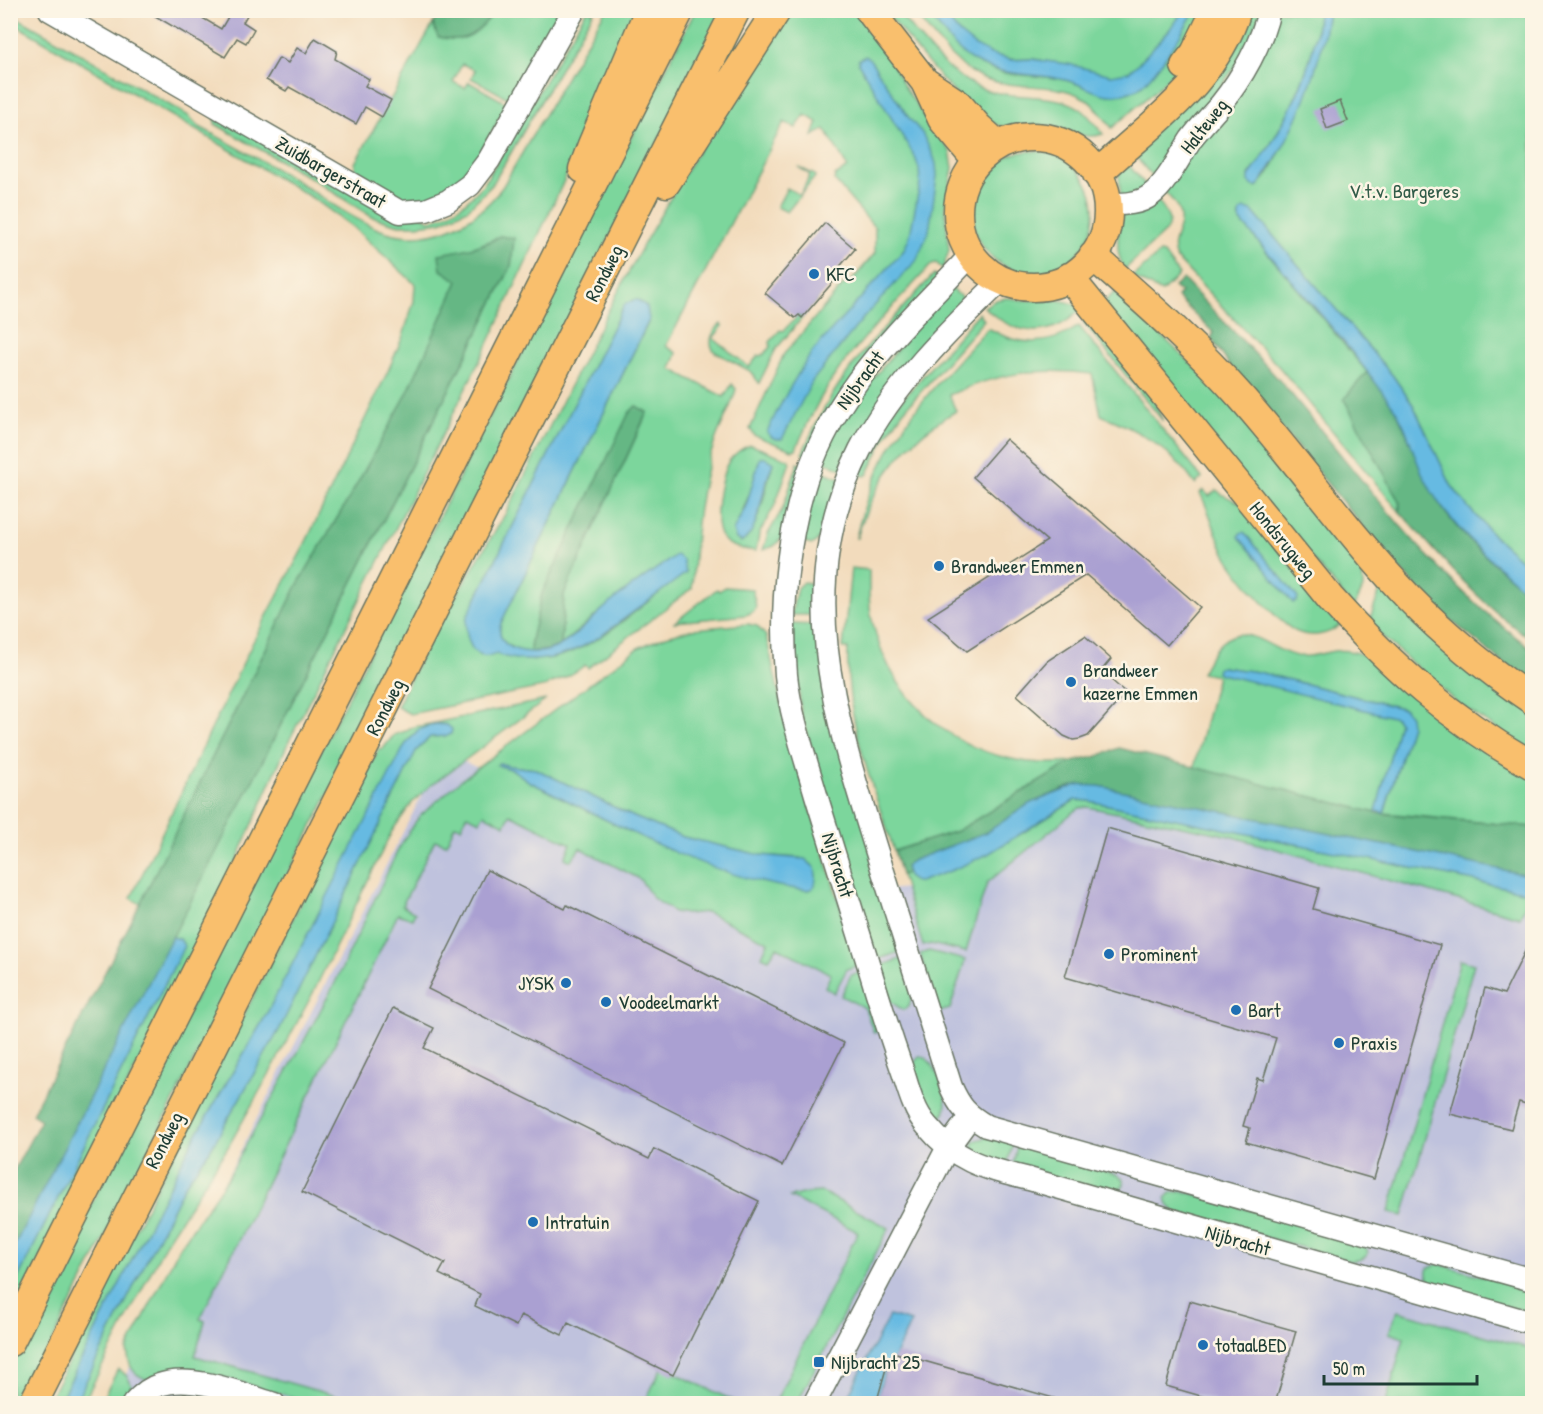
<svg xmlns="http://www.w3.org/2000/svg" width="1543" height="1414" font-family="'Patrick Hand',sans-serif">
<rect width="100%" height="100%" fill="#fcf5e5"/>
<filter id="ink" filterUnits="userSpaceOnUse"><feTurbulence type="fractalNoise" baseFrequency=".0167" numOctaves="2"/><feDisplacementMap in="SourceGraphic" scale="12" xChannelSelector="R" yChannelSelector="G"/><feConvolveMatrix kernelMatrix="1 2 1 2 8 2 1 2 1" color-interpolation-filters="sRGB"/></filter>
<filter id="wash" filterUnits="userSpaceOnUse"><feTurbulence type="fractalNoise" baseFrequency=".008" numOctaves="4" result="noise"/><feDisplacementMap in="SourceGraphic" scale="24" xChannelSelector="R" yChannelSelector="G"/><feGaussianBlur stdDeviation="1.35" result="paint"/><feColorMatrix in="noise" values="0 0 0 0 0 0 0 0 0 0 0 0 0 0 0 0 0 1.4 0 .05"/><feComposite in="paint" operator="in"/></filter>
<g filter="url(#wash)">
<rect width="100%" height="100%" fill="#f2dbbc"/>
<path fill="#bfc2dd" d="M444,752L647,848L829,897L915,887L982,861L1087,802L1532,894V1403L111,1404Z"/>
<path fill="#7cd69c" stroke="#4e8a68" stroke-width="1.5" fill-rule="evenodd" d="M495,11H562L511,100L471,78L475,70L462,64L453,82L465,88L469,82L508,104L474,163L457,185L421,200L407,201L387,192L355,172V163L433,24L439,37C468,44 477,33 495,11Z
M586,11H594L492,185L468,209L441,222L418,225H399L372,217L314,180L215,124V118L430,220C453,214 468,202 484,184Z
M605,11H643L488,344L287,745L217,906L11,1317V1292L184,946L180,939L172,937L251,784L511,267L514,239L500,236C484,245 470,249 452,252L458,281L407,394L348,500L298,584L140,904L131,898L253,642L302,550L388,371L403,336L414,301L415,284L354,228L314,199L11,22V14L189,116L198,126C231,144 263,161 295,180C322,197 349,217 378,229C424,248 476,225 503,186Z
M695,11H724L21,1403H11L10,1365Z
M785,11H853L882,44L904,86L927,121L950,151L953,168L945,209L949,250L943,269L936,263L932,264C901,298 868,331 840,368C822,392 808,421 796,449L792,450L755,436L750,429L784,354L843,285L849,284L875,253V228L834,180L835,176L848,168L825,129L813,136L818,122L805,115L796,128L784,122L666,346L677,353L671,369L724,397L732,384L736,389C732,407 721,423 715,441C698,489 695,538 692,588L588,668L585,665C577,672 560,681 548,684V686L410,714L397,707L427,644L506,513L612,303L647,238L706,137ZM624,305L649,321L501,623C494,643 514,650 530,652L531,640L543,593L629,414L636,406L647,413L564,594L561,645L609,604L663,564L686,573C651,596 603,644 563,655C543,662 519,661 499,655L496,654L467,617Z
M885,11H897C920,38 942,70 976,86C1007,102 1057,90 1082,110C1090,116 1096,126 1103,134C1083,141 1068,129 1050,126C1033,123 1016,130 1000,126C967,118 908,38 885,11Z
M912,11H926C950,41 968,68 1011,74C1028,76 1047,76 1065,80C1084,84 1105,101 1126,93C1152,83 1181,35 1194,11H1210L1176,70L1157,89L1112,128C1104,118 1095,104 1084,98C1057,81 1012,91 981,77C952,65 932,33 912,11Z
M941,11H1183C1172,28 1145,62 1128,72C1106,84 1058,61 1033,59C1024,59 1015,61 1006,58C996,56 985,52 976,47C962,39 951,23 941,11Z
M1244,11H1261L1244,54L1155,180L1132,152Z
M1275,11H1318C1317,65 1281,133 1249,176L1256,187C1269,177 1277,158 1284,144C1305,101 1322,58 1328,11H1525L1532,29V570L1494,536L1468,507L1451,485L1413,405L1393,376L1252,211L1239,214L1240,220L1367,372L1344,399L1401,503L1400,512L1280,368L1176,258C1167,241 1185,229 1179,212C1177,204 1170,198 1165,192Z
M972 212a61 61 0 1 1 122 0a61 61 0 1 1-122 0Z
M1125,161L1149,189L1121,199L1119,175Z
M798,167L815,175V177L787,212L777,207L787,188L800,195L810,175Z
M1158,201C1166,212 1173,218 1166,231L1125,269C1113,251 1119,233 1122,214Z
M1160,253L1164,254L1179,275L1162,292L1132,277Z
M934,274L939,277L808,456L802,454C814,427 827,400 845,376C871,339 904,307 934,274Z
M833,281L776,349L759,383L750,371L715,352C707,343 712,331 721,324L723,326L713,338L749,367L758,356L763,355L770,347V342L780,330L783,331L799,315L802,318Z
M949,286L969,304L845,470L820,460L840,419Z
M1115,292L1214,385L1362,563L1363,588L1354,608L1099,307Z
M1006,298C1012,298 1019,300 1025,300C1045,302 1064,295 1081,309C1050,341 1015,336 984,307L996,300Z
M979,313L984,320L902,413L886,437L867,475L864,476L857,474L892,411Z
M1089,316L1148,387L1163,421L1083,322Z
M1079,326L1202,478L1195,484C1172,450 1139,430 1101,415L1092,374C1038,367 998,373 949,395L956,411C905,439 873,483 857,538H856C876,445 925,396 987,329H990C1020,347 1051,346 1079,326Z
M751,445L788,459L790,462L775,505L759,534L756,551C743,549 730,548 722,538C711,525 720,474 729,461C735,453 741,448 751,445ZM760,458L773,463C765,488 762,518 746,539L738,522L753,485Z
M798,463L805,465L783,537L774,546L763,550L768,534L783,508Z
M817,469L842,479C836,496 828,538 811,545L804,542L802,538Z
M1203,490L1209,496L1217,490L1221,494L1240,503L1340,625C1329,635 1311,638 1297,632C1276,622 1236,573 1225,553C1215,534 1210,512 1200,493Z
M851,568L869,570C869,587 868,604 872,620C893,714 977,772 1072,762L957,831L894,851C873,786 844,718 848,649L843,648Z
M803,582L809,583C817,592 817,603 818,615H791L797,588Z
M1382,585L1532,712V752L1460,705L1368,624Z
M725,587L752,589L756,606L754,611L746,615L675,622L717,589L719,591Z
M748,624L757,626L766,636L788,734L858,965L847,969L834,993L825,987L831,974L777,947L769,959L762,956L768,942L707,912L686,914L674,912L653,898L640,879L580,848L571,861L565,858L571,844L510,814L505,825L484,814L480,821L467,815L461,827L455,825L446,844L435,840L402,906L415,913L412,919L398,914L200,1319L205,1321L195,1356L350,1400L346,1403H314L207,1373C183,1369 171,1372 148,1380C132,1374 129,1367 127,1350L178,1250L228,1177L297,1054L335,983L398,850L411,828L420,816L461,780L638,648L666,636L693,629ZM499,763L509,766L536,769L634,817L683,837L760,855L800,858L812,865L816,877L808,890C707,877 619,826 530,782L513,770L497,765Z
M792,624L818,625L901,952L875,960L801,713Z
M1239,634C1261,635 1276,652 1297,656C1310,658 1321,653 1334,651C1348,649 1358,653 1371,658L1532,777V827L1384,813L1411,725L1405,709L1258,672L1222,667L1218,673L1389,715L1398,719L1399,723L1376,813L1194,768L1217,676L1201,673C1210,656 1218,638 1239,634Z
M546,700L430,786L412,803L392,831L314,991L276,1062L228,1147L168,1239L83,1403H75L184,1186L210,1150L279,1030L416,751L430,737L447,736L451,734L447,725C431,721 418,728 408,741L265,1017L192,1142L59,1403L47,1404L379,748L382,750L394,735L409,730V728Z
M1075,800L1089,801L1532,893V895H1530L1520,917L1226,835L1088,807L1080,808L1071,814L987,883L966,952L931,944L923,946L901,875L907,873L910,879L916,882C975,864 1024,833 1075,800Z
M929,951L965,960L950,1009L939,1012L920,954Z
M903,958L911,990V999L909,1006L903,1010L891,1002L877,967Z
M1460,960L1474,964L1403,1216L1389,1212Z
M860,972L878,1031L874,1033L865,1008L841,996L851,975Z
M919,1056L925,1057C939,1070 955,1105 939,1121H934L912,1075L913,1065Z
M988,1137L1014,1140L1006,1167L972,1151L974,1141Z
M1018,1142L1118,1175L1124,1180V1185L1119,1191L1111,1192L1012,1168Z
M1183,1191L1360,1241C1375,1254 1366,1260 1350,1261L1175,1212L1168,1205L1166,1197L1171,1193Z
M822,1192L889,1228L797,1403H775L858,1232L790,1197L806,1193Z
M1438,1264L1530,1289L1532,1291V1309L1523,1311L1437,1287C1430,1281 1424,1277 1428,1268Z
M1398,1311L1532,1349V1403H1386L1404,1338L1389,1333L1394,1318Z
M662,1367L738,1403L644,1404Z
M118,1369C124,1372 135,1383 130,1391C128,1395 122,1400 119,1403L100,1404Z"/>
<path fill="#65b784" stroke="#427a5c" stroke-width="1.5" d="M440,11V10L495,11C477,33 468,44 438,37L433,24Z
M500,236L514,238L511,266L251,784L11,1252V1176L41,1120L32,1114L140,904L298,584L348,500L407,394L458,281L441,270L439,254C461,250 481,248 500,236Z
M1183,279C1219,318 1258,354 1292,395C1366,484 1437,582 1532,649V686L1449,619L1395,565L1230,366L1211,338L1214,333L1177,297L1181,293L1174,287Z
M1367,372C1377,385 1390,398 1397,413C1412,442 1421,473 1438,501C1459,537 1501,569 1532,597V640C1481,606 1441,557 1400,512V503L1344,399Z
M636,406L647,412L564,594L561,645L548,650L530,652L531,640L542,593L629,413Z
M1119,748L1376,813L1532,827V876L1099,786L1078,785L1069,787L1029,804L987,832L914,860L905,866L907,873L901,875L894,851L957,831L1072,762L1095,757Z"/>
<path fill="#66bae2" stroke="#427c8b" stroke-width="1.5" d="M926,11H941L959,33L974,45L991,54L1012,60L1031,59L1068,64L1111,75L1128,72L1138,64L1172,27L1183,11H1194C1185,29 1152,82 1135,90C1126,94 1117,95 1108,95C1093,93 1080,83 1065,80C1034,72 1001,78 972,60C952,48 941,29 926,11Z
M1318,11H1328C1320,72 1295,135 1258,186H1253L1249,182V176C1282,133 1317,65 1318,11Z
M866,56L869,58L909,118L922,133L933,155L936,164L937,176L929,231L916,261L865,316L813,380L782,439C776,440 771,438 767,432C780,404 795,377 813,351L904,250L910,235L920,183L919,169L915,157L858,63L859,59Z
M1245,209L1252,211L1393,376L1413,405L1451,485L1468,507L1494,536L1532,570V597C1494,562 1448,527 1425,479C1413,457 1409,429 1394,408C1348,342 1292,282 1240,220V212Z
M633,300H638L647,307L649,320L501,623C499,630 499,638 506,644C518,654 541,654 555,648C575,639 592,618 609,604C630,586 654,571 676,555L683,560L686,573L602,635C569,657 534,668 496,654C472,665 463,635 467,617L624,305Z
M760,458H766L773,463C769,473 765,484 763,495C758,512 757,531 742,542L736,539L733,531L746,506Z
M1244,532L1298,598L1297,601L1293,603L1239,537L1240,533Z
M1222,667L1258,672L1405,709L1410,716L1411,725L1384,813L1376,811L1399,723L1396,718L1217,673L1218,668Z
M435,724L447,725L452,729L451,734L447,736L430,737L416,751L279,1030L210,1150L184,1186L75,1403H59L192,1142L265,1017L405,745L418,730Z
M499,763L509,766L536,769L634,817L683,837L760,855L805,859L815,868C816,874 818,886 811,889C806,892 785,887 779,886C690,868 611,821 530,782L513,770L497,765Z
M1077,785L1099,786L1532,876V893L1089,801L1075,800L988,854L953,870L919,882C909,883 907,874 905,866L914,860L987,832L1029,804Z
M172,937L180,939L184,946L11,1292V1252Z
M889,1316L911,1322L890,1366H886L876,1403L844,1404Z"/>
<g id="blocks">
<path fill="#aaa0d2" d="M145,10H189L221,29L232,10H250L243,22L254,29L246,43L237,38L225,57Z
M315,38L337,51L335,59L369,79L365,86L391,100L382,117L365,107L356,124L289,87L286,91L266,80L279,58L288,63L297,48L306,53Z
M1340,101L1348,121L1327,129L1320,109Z
M825,223L855,249L829,279L833,282L802,318L799,315L795,318L765,293Z
M1006,439L1200,607L1167,645L1086,575L967,651L928,617L1047,541L973,477Z
M1085,636L1111,659L1101,671L1126,693L1088,736L1080,739L1073,740L1064,736L1017,695L1047,661Z
M1107,828L1319,888L1313,909L1440,945L1374,1179L1246,1142L1250,1128L1243,1126L1257,1078L1263,1080L1276,1038L1065,977Z
M487,870L565,909L567,905L844,1043L782,1166L428,989Z
M1533,935V1106L1519,1102L1511,1129L1450,1114L1485,988L1504,994Z
M393,1008L434,1028L424,1048L649,1159L654,1149L759,1201L673,1375L568,1323L562,1335L521,1315L516,1326L475,1306L480,1294L439,1274L445,1263L302,1192Z
M1190,1301L1296,1331L1275,1404H1229L1166,1386Z
M896,1353L1057,1399L1056,1404H876L887,1365L890,1366Z"/>
</g>
</g>
<g filter="url(#ink)">
<use href="#blocks" fill-opacity="0" stroke="#697464" stroke-width="1.5"/>
<g fill="none" stroke-linecap="round" stroke-linejoin="round">
<defs>
<path id="minor" d="M50,10L400,212L426,210L448,201L470,185L489,160L574,10
M1107,204C1122,204 1138,205 1151,195C1167,183 1180,156 1191,139C1200,127 1211,116 1221,104C1242,78 1262,43 1269,10
M971,255C901,330 830,391 802,493C786,551 781,615 786,675C790,714 805,757 816,795C833,850 850,905 867,960C878,997 890,1035 903,1072C909,1091 914,1111 927,1126C958,1163 985,1168 1029,1179L1532,1323
M1002,280C951,328 892,387 860,450C790,589 837,724 880,862C904,937 928,1012 951,1087C960,1107 966,1114 986,1126L1532,1280
M133,1404C140,1396 148,1388 159,1385C192,1373 242,1394 274,1404
M814,1404L948,1147L970,1117"/>
<path id="major" d="M869,10L925,82L942,119L977,161
M1185,66L1195,53L1216,10
M925,82L958,104L978,127L998,145
M958 212a75 75 0 1 1 150 0a75 75 0 1 1-150 0Z
M583,169L592,145L649,10
M1097,174C1149,125 1215,82 1237,10
M666,183L777,10
M1093,256C1144,301 1196,346 1241,397C1299,463 1349,535 1410,599C1448,638 1488,670 1532,700
M1069,277L1330,598C1393,668 1450,719 1532,765
M10,1342L680,10
M33,1404L736,10"/>
</defs>
<use href="#minor" stroke="#697464" stroke-width="25"/>
<use href="#major" stroke="#697464" stroke-width="31"/>
<use href="#minor" stroke="#fff" stroke-width="22"/>
<use href="#major" stroke="#f9bf6d" stroke-width="28"/>
</g>
</g>
<g fill="#1f6fb2" stroke="#fcf5e5" stroke-width="2">
<circle cx="814" cy="274" r="6"/>
<circle cx="939" cy="566" r="6"/>
<circle cx="1071" cy="682" r="6"/>
<circle cx="1109" cy="954" r="6"/>
<circle cx="566" cy="983" r="6"/>
<circle cx="606" cy="1002" r="6"/>
<circle cx="1236" cy="1010" r="6"/>
<circle cx="1339" cy="1043" r="6"/>
<circle cx="533" cy="1222" r="6"/>
<circle cx="1203" cy="1345" r="6"/>
<rect x="813" y="1356" width="12" height="12" rx="3"/>
</g>
<g text-anchor="middle" stroke-width="5" stroke-linejoin="round" paint-order="stroke">
<g font-size="20" fill="#1f3d34" stroke="#fcf5e5">
<text transform="translate(1204 126) rotate(-52)" y="7">Halteweg</text>
<text transform="translate(331 172) rotate(30)" y="7">Zuidbargerstraat</text>
<text transform="translate(604 273) rotate(-63)" y="7">Rondweg</text>
<text transform="translate(860 380) rotate(-54)" y="7">Nijbracht</text>
<text transform="translate(1283 540) rotate(51)" y="7">Hondsrugweg</text>
<text transform="translate(385 707) rotate(-63)" y="7">Rondweg</text>
<text transform="translate(838 865) rotate(73)" y="7">Nijbracht</text>
<text transform="translate(164 1140) rotate(-63)" y="7">Rondweg</text>
<text transform="translate(1238 1240) rotate(16)" y="7">Nijbracht</text>
</g>
<g font-size="20" fill="#325c49" stroke="#fcf5e5">
<text x="1404" y="198">V.t.v. Bargeres</text>
</g>
<g font-size="20" fill="#1f3d34" stroke="#fcf5e5" text-anchor="start">
<text x="826" y="281">KFC</text>
<text x="951" y="573">Brandweer Emmen</text>
<text x="1083" y="677">Brandweer<tspan x="1083" dy="23">kazerne Emmen</tspan></text>
<text x="1121" y="961">Prominent</text>
<text x="554" y="990" text-anchor="end">JYSK</text>
<text x="618" y="1009">Voodeelmarkt</text>
<text x="1248" y="1017">Bart</text>
<text x="1351" y="1050">Praxis</text>
<text x="545" y="1229">Intratuin</text>
<text x="1215" y="1352">totaalBED</text>
<text x="831" y="1369">Nijbracht 25</text>
</g>
</g>
<rect width="1543" height="1414" fill="none" stroke="#fcf5e5" stroke-width="36"/>
<path d="M1324 1375v9h153v-9" fill="none" stroke="#1f3d34" stroke-width="3"/>
<text x="1333" y="1375" font-size="18" fill="#1f3d34" stroke="#fcf5e5" stroke-width="4.5" paint-order="stroke">50 m</text>
</svg>
